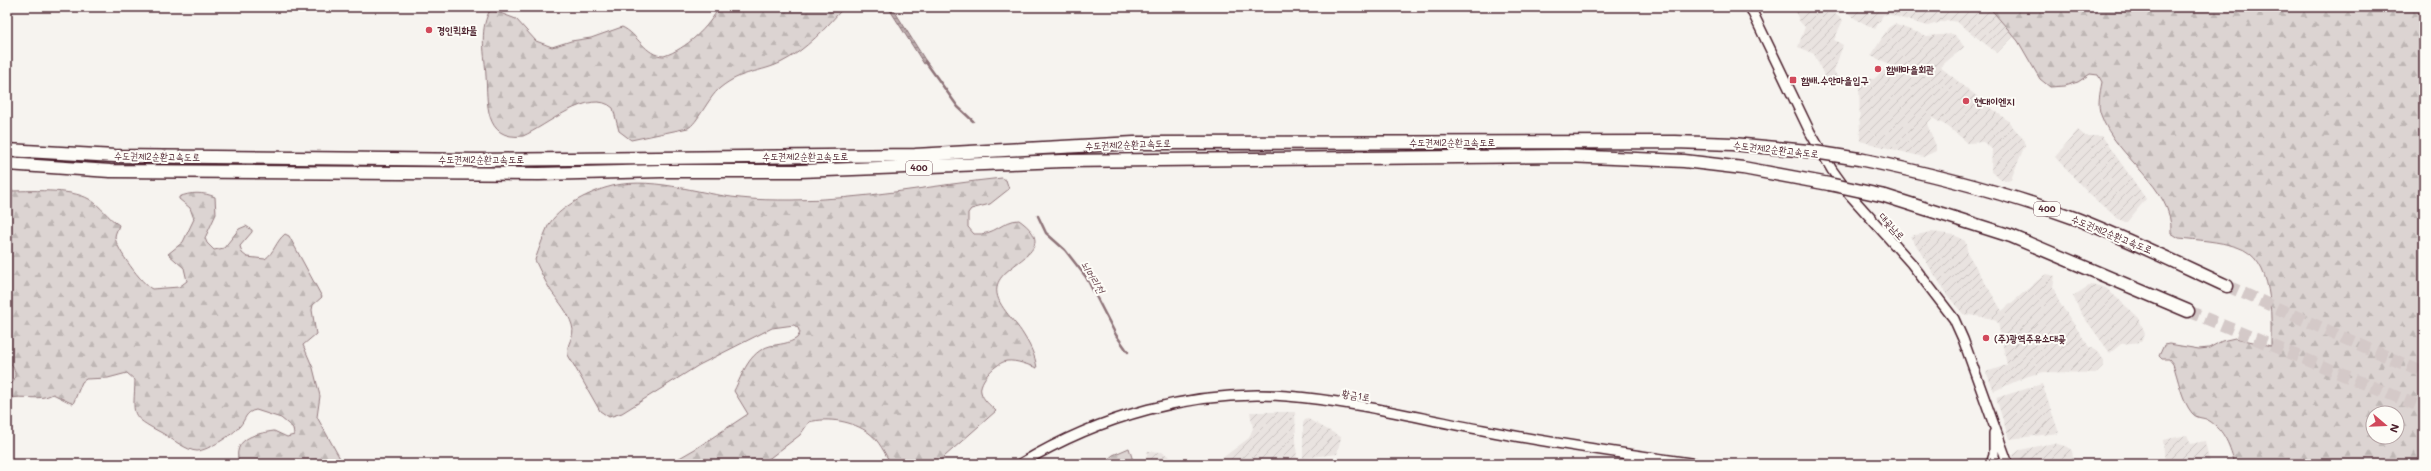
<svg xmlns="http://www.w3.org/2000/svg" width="2431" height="471" font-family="Mali,'Poor Story',sans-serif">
<defs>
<pattern id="industrial-furrows" width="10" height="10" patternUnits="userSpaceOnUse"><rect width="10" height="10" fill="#e9e3e0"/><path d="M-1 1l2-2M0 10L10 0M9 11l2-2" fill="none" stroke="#c9c2c0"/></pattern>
<pattern id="forest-firs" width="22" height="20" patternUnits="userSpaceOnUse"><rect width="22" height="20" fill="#dcd4d2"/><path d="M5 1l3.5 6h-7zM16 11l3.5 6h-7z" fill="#beb6b4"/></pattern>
<pattern id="water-rules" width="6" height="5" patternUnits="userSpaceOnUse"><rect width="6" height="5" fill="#bbabac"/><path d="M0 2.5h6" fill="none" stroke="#9a8b8c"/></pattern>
</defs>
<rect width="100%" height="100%" fill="#f6f3ef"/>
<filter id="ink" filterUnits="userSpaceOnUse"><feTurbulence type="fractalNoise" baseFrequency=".025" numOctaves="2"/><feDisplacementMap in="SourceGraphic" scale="8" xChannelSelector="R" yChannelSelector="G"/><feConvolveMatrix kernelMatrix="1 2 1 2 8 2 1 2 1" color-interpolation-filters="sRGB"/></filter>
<g filter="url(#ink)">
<path fill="url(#industrial-furrows)" d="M1793,7H1826L1843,20L1834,40L1843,45L1834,71L1838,79L1829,86L1814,54L1798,47L1805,27L1800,22Z
M1841,7H1989L2014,36L1997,53L1957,22L1947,20L1928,26L1887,14L1883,15L1875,29L1856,19Z
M1894,24L1927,36L1953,34L1958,38L1964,47L1940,67L2008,121L2025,141V145L2011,179L2008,181L2000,179L1991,172L1992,149L1983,142L1968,143L1947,126L1932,118L1927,124L1936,146V151L1923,157L1860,141L1859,79H1874L1890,64L1871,56L1888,28Z
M2078,130L2085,136H2102L2146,199L2127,222H2124L2117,218L2089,194L2055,157Z
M1932,232L1954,235L1965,241L1968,254L2002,311L2043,276L2047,274L2055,276L2053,287L2059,302L2089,347L2096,351L2104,360V366L2097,373L2044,372L2028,376L1994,391L1986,372L2007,365L1998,323L1994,319L1963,314L1948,296L1910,236Z
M2092,284L2106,288L2139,318L2145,334L2141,342L2121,344L2110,353L2081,313L2073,296Z
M2042,384L2059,433L2009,439L1996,398Z
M1250,412H1295L1297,464H1201L1217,462L1249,438L1253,428Z
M1308,419L1341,437L1337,454L1303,458V423L1305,420Z
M2187,435L2191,444L2205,441L2210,464H2165L2163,440Z
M2054,443L2068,447L2072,451L2074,464H2016L2013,455L2020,450Z
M1148,451L1162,452L1181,464H1144Z"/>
<path fill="url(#forest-firs)" stroke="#937a7e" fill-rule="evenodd" d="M719,7H844C827,27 806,50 782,62C760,73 742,70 720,88C708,98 697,124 688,128L631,140L619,131L613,108C590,87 545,127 523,136C483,141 488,101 486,76C485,54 479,32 489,12L492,10L516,19L536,41L552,47L571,41L591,38L622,27C638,34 645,56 664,56C686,49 709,27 719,7Z
M1989,7H2424V464H2235C2230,447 2225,430 2208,420C2203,417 2197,419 2192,413C2182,401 2178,378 2173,364L2169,359H2162L2159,356L2164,345L2169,344L2199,349L2209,348L2222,341L2235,338L2271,346C2271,315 2275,259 2237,247C2218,241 2198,240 2179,238L2171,233C2174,187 2116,158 2101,115C2097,105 2100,93 2102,82L2098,75L2090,74L2078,82L2064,86L2050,87L2040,79L2018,41ZM2373,413H2397V437H2373Z
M1002,178L1006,180L1009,189L990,204L971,209L968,213V227L974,234C995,236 1003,220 1019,220C1064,252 1000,262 997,287C994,304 1015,320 1023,334C1030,345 1035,355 1037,368C1028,365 1017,360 1007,361C997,362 978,381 981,392C983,400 990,405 996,411L936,464H891C885,454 879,440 869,433C853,421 828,417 809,422L800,435L762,464H669L695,449L748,414L734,391C743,373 749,352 770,346C779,344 789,344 797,338L800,333L798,328L794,325L772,328L699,365L622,413L609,417L600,411L568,355C565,344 576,337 572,325C568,312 559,302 551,291C545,281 540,271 535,260C539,249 543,237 548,226C558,208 586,194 605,188C648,174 697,194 740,198C757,200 775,200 791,200C863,200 932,185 1002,178Z
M7,191C29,191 70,188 89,199C101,206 108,218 119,225C118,229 115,233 115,237C116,249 142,284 152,289L179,287L187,281L184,268L168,254L183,242L194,219L190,208L179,199V197C190,192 204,192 215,197L216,214L205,238L207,243L214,250L224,248L239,229L246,226L252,230V232L240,246L242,253L247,257L265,259C274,253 276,241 285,234L289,236L322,297L313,305L312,310L316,334L303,345L313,368L320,396L317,417L342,462L355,464H239C232,439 253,434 274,431L287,437L294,435L293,428L281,418L256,410C245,412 246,419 240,426C234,434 207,451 197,451C187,451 171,438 162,433C128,415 134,416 135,380L127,373L108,378L86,379L82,382L73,404L53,394C38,402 24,394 7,399V388C18,381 17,368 7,360Z
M1129,448L1134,464H1102L1113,455Z"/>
<path fill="url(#water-rules)" stroke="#8e7378" d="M888,7H892L927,63L924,64Z"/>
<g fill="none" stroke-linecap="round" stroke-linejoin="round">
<path stroke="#8e7378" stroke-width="2.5" d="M925,61L958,107L973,121
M1038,216L1046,233L1065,250L1086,277L1116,335L1128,352"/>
<path stroke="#d4c9c8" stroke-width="12" stroke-dasharray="12 6" stroke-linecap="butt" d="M2227,286L2424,373
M2188,311L2424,408"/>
<defs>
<path id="minor" d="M1750,7L1810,132L1832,170L1850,195L1911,263L1954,319L1963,339L2008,464
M1020,464C1100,416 1193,389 1287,396C1352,401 1418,418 1483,430C1554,444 1625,454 1697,464
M1991,464L1994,455V433"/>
<path id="highway" d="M7,150L115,156L479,160L915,155L1134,143L1675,142L1733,144L1808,151
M1859,159C1932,174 2007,193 2077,219C2128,239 2177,263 2227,286
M7,164L110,171L539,174L662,171H800L1063,161L1566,156L1684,161L1743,168L1829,184
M1885,196L2011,236L2188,311"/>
</defs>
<use href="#minor" stroke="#4a1f2b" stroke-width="12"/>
<use href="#highway" stroke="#4a1f2b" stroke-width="15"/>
<use href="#minor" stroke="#fdfcf7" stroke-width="9"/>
<use href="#highway" stroke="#fdfcf7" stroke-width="12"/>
<defs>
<path id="highway-bridge" d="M1808,151L1859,159
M1829,184L1885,196"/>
</defs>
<use href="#highway-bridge" stroke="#4a1f2b" stroke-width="15" stroke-linecap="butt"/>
<use href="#highway-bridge" stroke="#fdfcf7" stroke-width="12"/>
</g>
</g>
<g fill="#d1495b" stroke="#fdfcf7" stroke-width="1.5">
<circle cx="429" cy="30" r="4"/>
<circle cx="1878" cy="69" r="4"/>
<rect x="1789" y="76" width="8" height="8" rx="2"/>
<circle cx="1966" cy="101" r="4"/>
<circle cx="1986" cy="338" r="4"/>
</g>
<g text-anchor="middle" stroke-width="4" stroke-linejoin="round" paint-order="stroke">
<g fill="#fdfcf7" stroke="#806168" stroke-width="1">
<rect x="906" y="161" width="26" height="14" rx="3"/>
<rect x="2034" y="202" width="26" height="14" rx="3"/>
</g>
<g font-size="9" font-weight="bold" fill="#4a1f2b">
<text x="919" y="171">400</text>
<text x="2047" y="212">400</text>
</g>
<g font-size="10" font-weight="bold" fill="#4a1f2b" stroke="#fdfcf7" text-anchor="start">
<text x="437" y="34">경인퀵화물</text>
<text x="1886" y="73">함배마을회관</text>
<text x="1801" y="84">함배.수안마을입구</text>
<text x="1974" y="105">현대이엔지</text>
<text x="1994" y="342">(주)광역주유소대곶</text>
</g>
<g font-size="10" fill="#4a1f2b" stroke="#fdfcf7">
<text x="1452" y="146">수도권제2순환고속도로</text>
<text transform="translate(1128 144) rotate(-2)" y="4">수도권제2순환고속도로</text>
<text transform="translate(1776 149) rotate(6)" y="4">수도권제2순환고속도로</text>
<text transform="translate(157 156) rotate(1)" y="4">수도권제2순환고속도로</text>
<text x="805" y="160">수도권제2순환고속도로</text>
<text x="481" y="163">수도권제2순환고속도로</text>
<text transform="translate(1892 226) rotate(48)" y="4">대곶남로</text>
<text transform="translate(2112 234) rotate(22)" y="4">수도권제2순환고속도로</text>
<text transform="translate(1356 395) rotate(9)" y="4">황금1로</text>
</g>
<g font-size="11" font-style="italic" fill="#725058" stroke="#fdfcf7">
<text transform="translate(1093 277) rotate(59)" y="4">뇌머리천</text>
</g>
</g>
<rect width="2431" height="471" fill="none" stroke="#fdfcf7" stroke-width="24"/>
<rect x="12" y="12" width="2407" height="447" fill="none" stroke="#4a1f2b" stroke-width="1.5" filter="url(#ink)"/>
<g transform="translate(2385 425) rotate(109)"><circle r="19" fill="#fdfcf7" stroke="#b5a4a5"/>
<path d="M0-3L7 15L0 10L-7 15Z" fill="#d1495b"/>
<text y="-6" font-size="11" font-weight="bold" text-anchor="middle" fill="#4a1f2b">N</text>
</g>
</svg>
